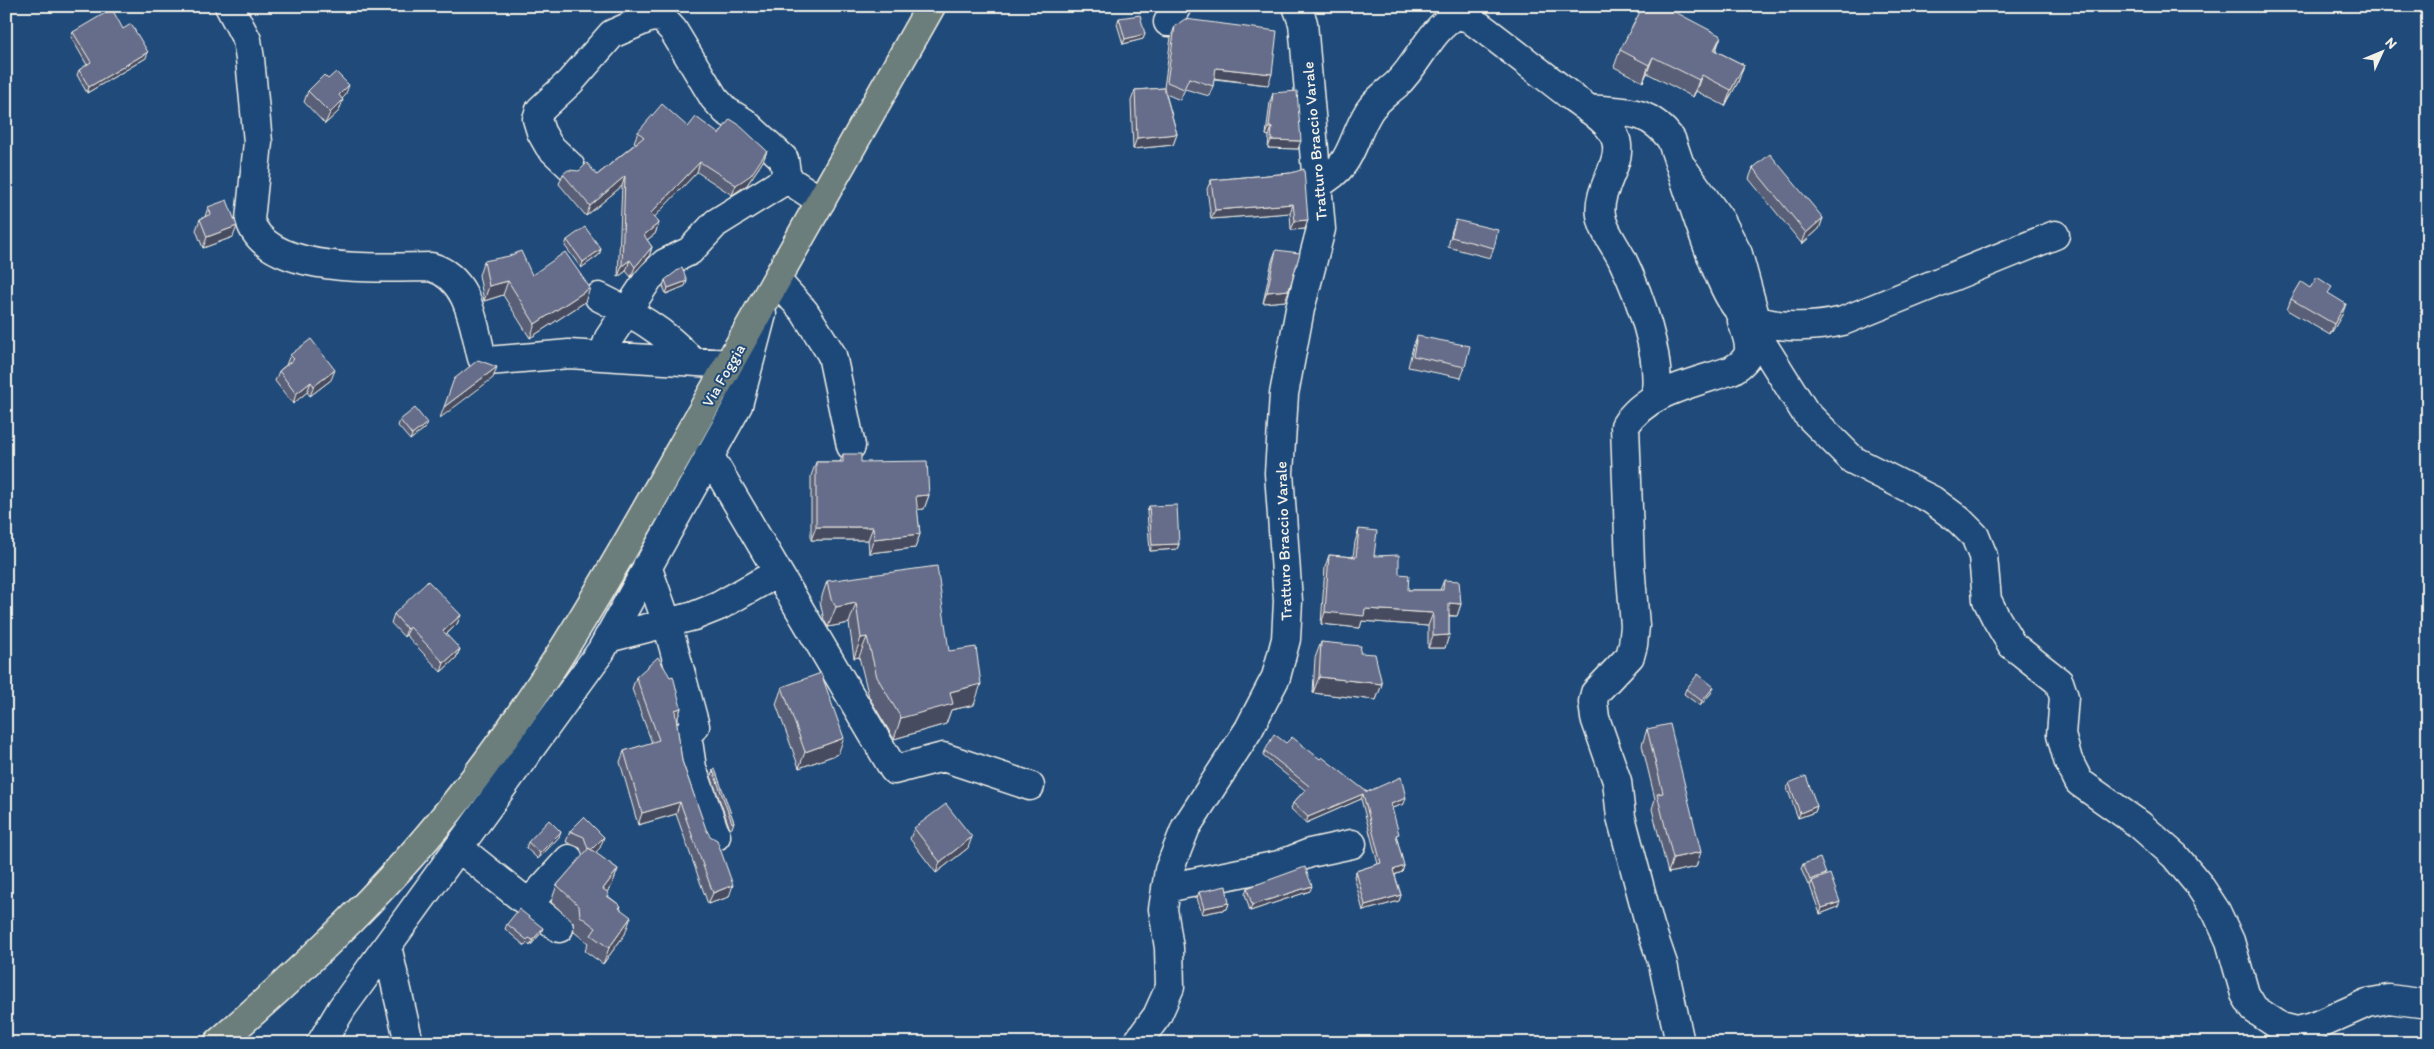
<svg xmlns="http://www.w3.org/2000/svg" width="2434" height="1049" font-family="Itim,sans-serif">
<rect width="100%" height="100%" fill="#1f4a7a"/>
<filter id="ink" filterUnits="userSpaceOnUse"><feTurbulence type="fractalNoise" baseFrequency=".02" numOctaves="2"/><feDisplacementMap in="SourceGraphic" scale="10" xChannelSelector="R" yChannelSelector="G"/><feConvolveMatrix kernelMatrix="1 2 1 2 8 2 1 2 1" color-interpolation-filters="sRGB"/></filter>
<g filter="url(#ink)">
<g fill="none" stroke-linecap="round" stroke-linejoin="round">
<defs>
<path id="minor" d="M229,6L247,40L250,59L258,142L250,220C266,276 384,267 431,267C470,278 473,324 482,358L488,361L569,354L730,364
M1168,22L1177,6
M1588,109C1625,113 1646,107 1671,139C1683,171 1719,294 1739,310C1764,331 1814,328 1843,321L2055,235
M570,166L549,146L541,132L537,119L540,110L570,82L612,34L651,17L662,18L673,30L714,98L726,111L744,122L784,159L787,179
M1682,167L1721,221L1738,254L1763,345L1805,412L1853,460L1932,500L1959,520L1975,536L1983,556L1987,600L1996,618L2012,645L2059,682L2064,697L2061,735L2068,760L2079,782L2140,825L2175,856L2199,885L2216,911L2230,941L2245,994L2254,1009L2281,1027L2297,1031L2313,1027L2367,1003L2389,999L2428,1004
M1318,184C1354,165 1350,142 1369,111C1376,100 1388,92 1397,84C1419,63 1430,29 1457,15L1469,18C1504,44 1538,71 1572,97C1585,107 1607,119 1614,135C1627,160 1596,188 1601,215C1603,231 1615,245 1622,259C1639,294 1663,359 1655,398
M777,281L804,311L832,355L851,446
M599,297C635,315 663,330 691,360
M603,356L609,338L649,278L665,263L690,251L716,223L787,179L821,201
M709,455L894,770L943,757L1030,786
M647,566L667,623L695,726L687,734L692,768L716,836
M608,638L694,616L719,606L777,573
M459,848L559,928
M1166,888L1279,865L1310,853L1352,844
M528,904L569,859
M387,946L409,1043
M321,1043L342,1008L601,651L738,405L762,314
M1137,1043L1157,1016L1170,987L1169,948L1163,909L1169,870L1186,827L1249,729L1276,677L1286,639L1288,601L1279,473L1284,394L1300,309L1321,229L1303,23L1297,6
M1680,1043L1663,964L1650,926L1621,817L1617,781L1595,718L1593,702L1595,693L1630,656L1633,645L1635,626L1630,564L1625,426C1646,391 1695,383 1732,370C1756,356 1750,345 1742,321"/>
<path id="major" d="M218,1043C308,965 394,883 467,788C554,676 623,551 693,427C772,287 852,147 931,6"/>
</defs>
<use href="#minor" stroke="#f4f1e8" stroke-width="31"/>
<use href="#major" stroke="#f4f1e8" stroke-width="31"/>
<use href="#minor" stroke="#1f4a7a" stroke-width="28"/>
<use href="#major" stroke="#6c7e7c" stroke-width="28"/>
</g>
<path fill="#585e77" stroke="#f4f1e8" d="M1119,18L1145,34L1143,39L1123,44L1117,24Z
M1175,26L1268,85L1214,79L1213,86L1209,96L1185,89L1180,100L1166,94L1177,134L1173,145L1133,149L1131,101L1135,90L1164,88L1171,37Z
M123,29L146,58L87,93L77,75L79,70L87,65L71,37L73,32Z
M1721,36L1716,51L1744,65L1738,82L1725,106L1696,91L1693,97L1647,73L1643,82L1614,67L1620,50Z
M308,91L345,96L342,99L339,111L325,124L304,102Z
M1273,93L1298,149L1268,148L1269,136L1266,135L1270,102Z
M688,127L719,134L767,151L763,161L747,185L732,195L697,172L654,217L659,223L655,234L647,240L652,247L649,257L631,277L626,271L618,277L622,186L586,216L559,184L563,174L597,175L636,143L634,142L638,132Z
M1753,168L1823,218L1819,229L1802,244L1749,179Z
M1291,173L1308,220L1305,229L1291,230L1290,213L1211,219L1207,189L1211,180Z
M208,207L233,237L203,248L196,230L200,219L205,217Z
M1456,220L1494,248L1490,258L1448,247L1452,230Z
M567,240L601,249L599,255L581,268L565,246Z
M1276,250L1285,301L1263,303L1272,261Z
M484,261L532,275L585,302L530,338L503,295L484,301L479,275Z
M665,280L687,281L685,286L666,294L663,286Z
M2310,288L2329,294L2342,315L2330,335L2287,310L2291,299Z
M1417,336L1465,367L1461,378L1408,367L1413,347Z
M290,355L331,380L310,396L307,392L293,404L275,381L279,371L286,365Z
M400,420L425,428L410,440L398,426Z
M843,454L861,462L929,495L924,509H917L920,534L915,548L869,553L868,540H811V476L816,462H840Z
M1149,506L1179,544L1177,549L1150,551L1147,512Z
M1359,529L1374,556L1399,574L1408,590H1440L1444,580L1461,604L1457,616H1449V635L1445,648H1428V626L1362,621L1360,628L1321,624L1325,567L1329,555L1353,557L1355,542Z
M827,581L949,651L974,705L951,710L946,724L894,739L869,697L859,657L854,658L849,623L828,627L824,620L820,602Z
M394,614L461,615L457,624L446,635L460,649L456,658L441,672L406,635L404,637L391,623Z
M1321,642L1360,653L1382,684L1376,700L1313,693L1315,658Z
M636,677L681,708L677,720H676L682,761L729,897L708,904L676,814L638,825L620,762L624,751L652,743L632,689Z
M782,687L838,754L799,768L776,704Z
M1686,689L1712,692L1700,706L1684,694Z
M1647,729L1696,867L1668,873L1652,809L1655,799L1642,745Z
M1286,743L1320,759L1367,792L1404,804L1392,808L1397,839L1404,866L1402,872L1395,875L1401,895L1399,901L1363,911L1354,876L1356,871L1378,864L1361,799L1306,823L1291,809L1293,803L1305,790L1263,756L1265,751Z
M713,770L734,822L732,828L730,829L711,776Z
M1789,783L1817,806L1815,812L1798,818L1787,788Z
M584,817L600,848L595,853L618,869L612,885L607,892L608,896L621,906L620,909L625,934L603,964L585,951L588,943L574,932L573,922L551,902L557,885L583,856L580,848L566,842L570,831Z
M914,828L968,848L936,873L910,839Z
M561,832L559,837L538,859L526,848L528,842Z
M1803,864L1825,876L1838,907L1820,914L1810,886L1811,884L1808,885L1801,869Z
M1247,888L1310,891L1250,911L1245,894Z
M1199,892L1229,903L1227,909L1202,914L1197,898Z
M507,924L541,933L530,946L527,943L525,946L505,929Z"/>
<path fill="#474c61" stroke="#f4f1e8" d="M1145,34L1143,39L1123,44L1125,39Z
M1721,36L1715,52L1714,50Z
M148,52L146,58L87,93L89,87Z
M1653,57L1647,73L1643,82L1649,65Z
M1744,65L1738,82L1725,106L1731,90Z
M1216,68L1272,74L1268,85L1212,78Z
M1702,75L1696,91L1693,97L1699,80Z
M349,85L345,96L335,106L339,95Z
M343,100L339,111L325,124L330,113Z
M1269,127H1272L1269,136L1266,135Z
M1177,134L1173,145L1133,149L1137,138Z
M1271,140L1301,141L1298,149L1268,148Z
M767,151L763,161L747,185L732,195L736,185Z
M700,162L697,172L648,224L651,213Z
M625,176L622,186L586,216L590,206Z
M1293,204L1290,213L1211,219L1215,210Z
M1823,218L1819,229L1802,244L1806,233Z
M1308,220L1305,229L1291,230L1295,221Z
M659,223L655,234L640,245L644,235Z
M237,226L233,237L203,248L207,237Z
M652,247L649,257L631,277L635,267Z
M601,249L599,255L581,268L583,262Z
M630,260L626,271L618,277L622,266Z
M508,281L503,295L484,301L489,286Z
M687,281L685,286L666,294L668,288Z
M590,288L585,302L530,338L535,324Z
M1289,290L1285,301L1263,303L1267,292Z
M2346,304L2342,315L2330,335L2334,324Z
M497,367L493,378L440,418L444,407Z
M335,370L331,380L310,396L314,386Z
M311,382L307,392L293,404L296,394Z
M427,423L425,428L410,440L412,435Z
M929,495L924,509L911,510L916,496Z
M816,527H873L868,540H811Z
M920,534L915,548L869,553L874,539Z
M1179,544L1177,549L1150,551L1152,545Z
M856,603L849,623L828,627L836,607Z
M1449,603L1461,604L1457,616L1445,615Z
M1365,609L1433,613L1428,626L1362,621L1360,628L1321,624L1325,612Z
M461,615L457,624L440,640L443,631Z
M410,627L406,635L404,637L407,629Z
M1449,635L1445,648H1428L1433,636Z
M867,637L859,657L854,658L861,638Z
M460,649L456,658L441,672L444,663Z
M1319,677L1382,684L1376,700L1313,693Z
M981,684L974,705L951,710L946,724L894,739L901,718L950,692Z
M1714,687L1712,692L1700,706L1702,701Z
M681,708L677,720L670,722L675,710Z
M844,738L838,754L799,768L805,752Z
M1363,794L1361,799L1306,823L1308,817Z
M1406,798L1404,804L1389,809L1391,804Z
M680,802L676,814L638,825L642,813Z
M1817,806L1815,812L1798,818L1800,813Z
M561,832L559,837L538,859L540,853Z
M604,837L600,848L585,863L589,851Z
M972,837L968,848L936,873L940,862Z
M1701,852L1696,867L1668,873L1673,858Z
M1404,866L1402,872L1391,876L1393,870Z
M618,869L612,885L597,906L603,889Z
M1826,874L1824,880L1812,881L1811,884L1808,885L1810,880Z
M733,885L729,897L708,904L713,893Z
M1312,886L1310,891L1250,911L1252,905Z
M1401,895L1399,901L1363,911L1365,905Z
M1840,902L1838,907L1820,914L1822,908Z
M1229,903L1227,909L1202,914L1204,908Z
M631,917L625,934L603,964L609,948Z
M543,928L541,933L530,946L533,940Z"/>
<path fill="#666d8a" stroke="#f4f1e8" d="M1643,6H1664L1721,36L1714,50L1744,65L1731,90L1702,75L1699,80L1653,57L1649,65L1620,50Z
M112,9L123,29L131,24L148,52L89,87L79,70L91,62L73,32Z
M1140,15L1145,34L1125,39L1119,18Z
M1185,19L1277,31L1272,74L1216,68L1213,86L1189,78L1184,89L1167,82L1175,26Z
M336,72L349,85L339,95L343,100L330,113L308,91L324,75L328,79Z
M1164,88L1177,134L1137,138L1135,90Z
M1297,91L1301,141L1271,140L1272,127H1269L1273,93Z
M662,104L688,127L696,117L719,134L730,119L738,124L767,151L751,175L736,185L700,162L651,213L659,223L644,235L652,247L635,267L630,260L622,266L625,176L590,206L563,174L568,170L579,171L587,163L597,175L644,137L638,132Z
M1770,154L1823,218L1806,233L1753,168Z
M1304,169L1308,220L1295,221L1293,204L1215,210L1211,180L1291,173Z
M227,200L237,226L207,237L200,219L211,214L208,207Z
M1456,220L1498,230L1494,248L1451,237Z
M585,227L601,249L583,262L567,240Z
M1276,250L1300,253L1289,290L1267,292Z
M521,251L532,275L565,252L590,288L535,324L508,281L489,286L484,261L509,256Z
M682,267L687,281L668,288L665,280Z
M2317,277L2332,287L2328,293L2346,304L2334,324L2291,299L2301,282L2310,288Z
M1417,336L1470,346L1465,367L1413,356Z
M311,339L335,370L314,386L311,382L296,394L279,371L294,359L290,355Z
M478,360L497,367L444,407L454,379Z
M415,408L427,423L412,435L400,420Z
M843,454H861V462L927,461L929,495L916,496L920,534L874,539L873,527H816V462H843Z
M1177,505L1179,544L1152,545L1149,506Z
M1359,529L1377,531L1374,556L1399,555V574L1409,575L1408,590H1443L1444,580L1459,581L1461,604L1449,603V635L1433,636V613L1365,609L1364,616L1325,612L1329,555L1356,557Z
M937,566L949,651L976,647L981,684L950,692L953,704L901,718L877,677L867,637L861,638L856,603L836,607L831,599L827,581Z
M428,581L461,615L443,631L460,649L444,663L410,627L407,629L394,614Z
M1321,642L1361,646L1360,653L1375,654L1382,684L1319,677Z
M658,657L670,677L673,676L681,708L675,710L682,761L706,829L710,836L717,840L733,885L713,893L680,802L642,813L624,751L659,740L636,677Z
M821,673L844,738L805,752L782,687Z
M1698,674L1714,687L1702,701L1686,689Z
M1670,724L1701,852L1673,858L1657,794L1663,793L1647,729Z
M1274,734L1286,743L1292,737L1320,759L1322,757L1367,792L1401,777L1406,798L1391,804L1399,834L1396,835L1404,866L1393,870L1401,895L1365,905L1356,871L1381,863L1363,794L1308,817L1293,803L1309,786L1265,751Z
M715,769L734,822L732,823L713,770Z
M1806,776L1817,806L1800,813L1789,783Z
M946,804L972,837L940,862L914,828Z
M584,817L604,837L591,850L589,848L588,849L584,837L570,831Z
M549,820L561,832L540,853L528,842Z
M589,848L618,869L603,889L609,893L607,896L621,906L619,908L631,917L609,948L591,935L596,928L580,916L579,906L557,885Z
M1820,858L1826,874L1810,880L1803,864Z
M1305,867L1312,886L1252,905L1247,888Z
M1830,874L1840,902L1822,908L1812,881Z
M1226,886L1229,903L1204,908L1199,892Z
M519,909L543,928L533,940L529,938L527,940L507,924Z"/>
</g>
<g text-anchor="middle" stroke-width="4" stroke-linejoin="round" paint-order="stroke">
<g font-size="16" fill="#f4f1e8" stroke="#1f4a7a">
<text transform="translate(1314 141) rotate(-95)" y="6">Tratturo Braccio Varale</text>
<text transform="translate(723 375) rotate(-60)" y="6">Via Foggia</text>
<text transform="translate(1283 541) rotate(-92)" y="6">Tratturo Braccio Varale</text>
</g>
</g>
<rect width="2434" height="1049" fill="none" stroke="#1f4a7a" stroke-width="25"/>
<rect x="12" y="12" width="2409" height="1024" fill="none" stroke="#f4f1e8" stroke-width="2" filter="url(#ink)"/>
<g transform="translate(2382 52) rotate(46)" stroke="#1f4a7a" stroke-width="4" paint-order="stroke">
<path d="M0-4L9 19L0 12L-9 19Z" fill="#f4f1e8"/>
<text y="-8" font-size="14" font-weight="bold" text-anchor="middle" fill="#f4f1e8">N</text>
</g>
</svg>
